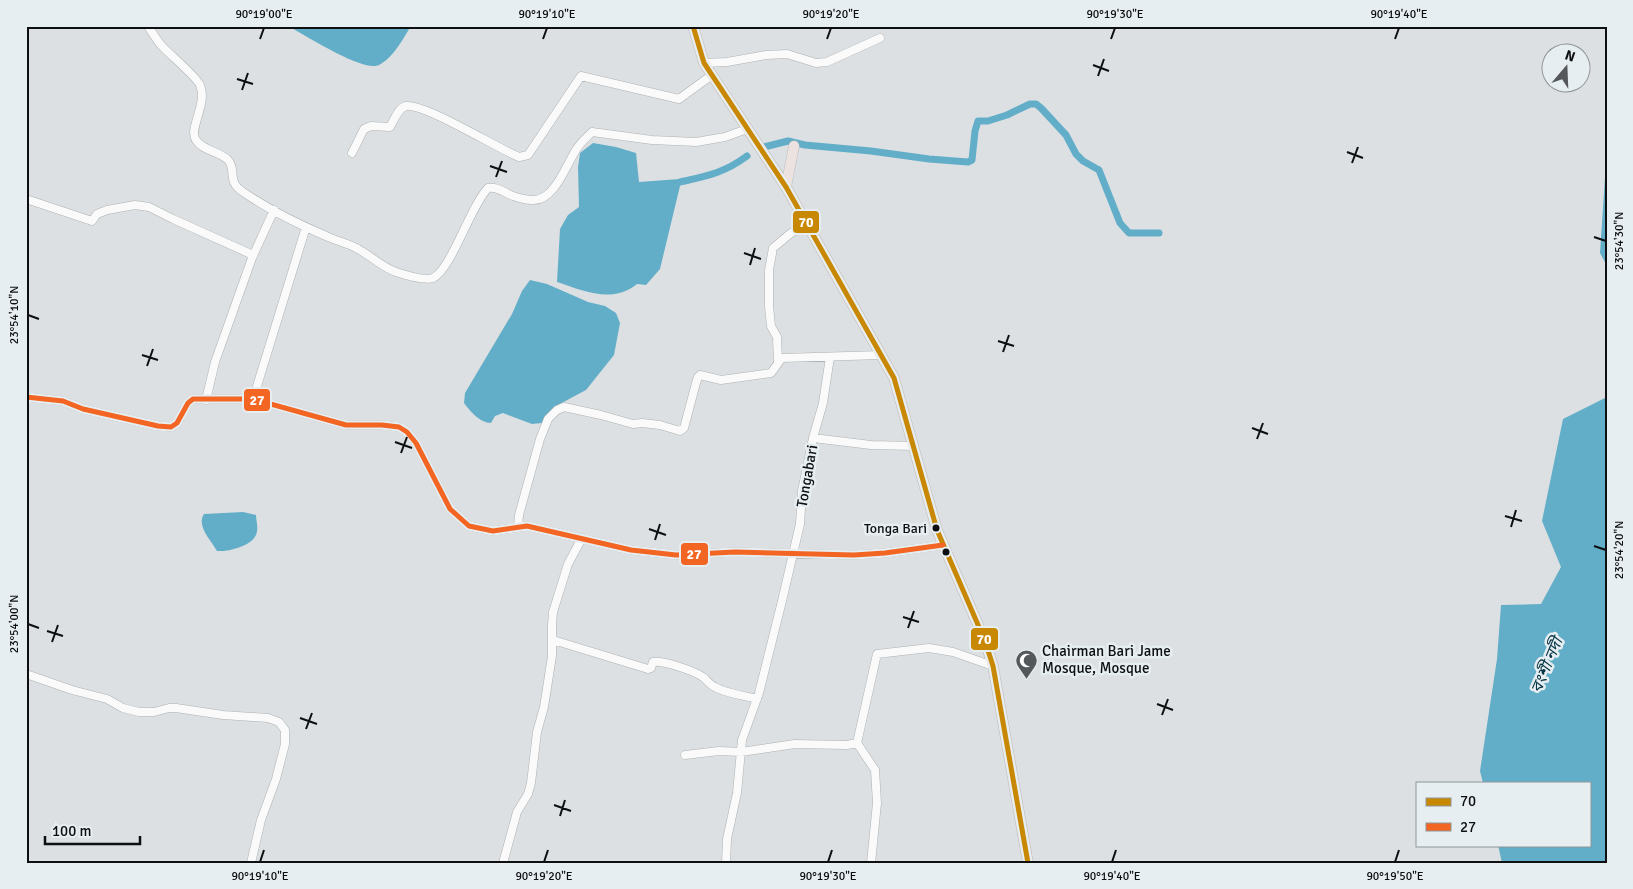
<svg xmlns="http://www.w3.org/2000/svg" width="1633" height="889" font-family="Signika,'Noto Sans Bengali',sans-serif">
<rect width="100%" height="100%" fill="#dce0e2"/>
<path fill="#62aec8" d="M288,26H411C403,39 393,58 379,65C364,73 305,35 288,26Z
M593,143L616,147L636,153L639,182L680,179V186L660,269L646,285L637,284C612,304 584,291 557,282L560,229L568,215L579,207L578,167L580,153Z
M1607,147V266L1600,253Z
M530,280L547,284L588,302L605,306L616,313L620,323L614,355L586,390L556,406L542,423L532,424L503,413L495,416L491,423C480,423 470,411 464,403L465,393L512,314L522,291Z
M1607,397V863H1502L1498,845H1589V783H1483L1480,771L1497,659L1501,605L1541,604L1561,567L1542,521L1563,419Z
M243,512L256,515C256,520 258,526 257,531C256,545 229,552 217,551C211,540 196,526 204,514Z"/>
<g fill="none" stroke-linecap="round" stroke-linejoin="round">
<path stroke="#62aec8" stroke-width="7" d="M764,147L788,141L805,145L871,151L929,159L968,162L972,160L975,131L978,121H988L1007,115L1030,104H1036L1041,108L1066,135L1076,154L1083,161L1099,170L1120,223L1129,233H1159
M680,182C707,176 724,173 747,156"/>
<defs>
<path id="minor" d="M148,26C152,32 156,39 161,45C169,54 196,76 200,85C208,104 188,129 196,140C203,151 219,151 228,160C237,169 226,181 243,192C268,209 298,224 326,236C336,241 348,243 358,249C371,256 382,267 396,272C405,275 424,281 433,278C451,270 471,205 488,188C497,186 505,193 513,196C519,198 526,200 532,200C554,202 566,165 576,150C580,143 586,138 592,132L652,140L696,142L725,137L747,129
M704,63L727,62L766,55L787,54L816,63L827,62L880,38
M352,153L364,129L371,126L390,127C394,120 398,108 406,106C424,103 497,148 519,157L528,155L581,76L679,99L712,75
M26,199L92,221L97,214L107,210L135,205L149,207L173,219L253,255
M778,363L777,337L771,326L769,306V270L773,248L791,233L808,225
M26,397L63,401L83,409L158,426L171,427L177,423L188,403L193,399H253L346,425H382L399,427L407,432L416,443L450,509L469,526L493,531L527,526L631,550L676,555L735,552L854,555L885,553L943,545
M253,399L306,227
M206,400L215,362L252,258L274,210
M813,438L871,445L913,446
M518,526L519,515L540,439L548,419L557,410L564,407L601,415L633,424L642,423L660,425L680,431L684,428L696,383L698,377L700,375L721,380L771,373L782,358L881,355
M553,640L648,669L651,668L653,662C663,660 694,671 703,677C707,680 710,685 715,687C725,693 745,696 757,699
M26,674L72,690L107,699L123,708L139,712H154L169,708H176L223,715L268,718L279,722L285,730V744L276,779L261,820L251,863
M685,755L719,751L741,752L795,744L847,745L857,743
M503,863L517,812L528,794L531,783L537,732L544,707L552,656V625L553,612L568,564L582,538
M726,863L727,839L737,793L742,740L759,693L782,601L800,524L802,491L813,438L823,403L830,357
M871,863L877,803L875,770L857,743L877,654L929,648L953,652L993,666"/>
<path id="highway" d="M693,26L704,63L786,187L894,378L937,530L985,641L993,666L1028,863
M786,187L794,146"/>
</defs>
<use href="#minor" stroke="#aeb1b2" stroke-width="9"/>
<use href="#highway" stroke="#b9bbbc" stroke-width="11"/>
<use href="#minor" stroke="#fafafb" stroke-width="8"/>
<use href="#highway" stroke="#ece3e0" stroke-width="10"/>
<defs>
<path id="bus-1" d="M693,26L704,63L786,187L894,378L937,530L985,641L993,666L1028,863"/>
<path id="bus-2" d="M26,397L63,401L83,409L158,426L171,427L177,423L188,403L193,399H253L346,425H382L399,427L407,432L416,443L450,509L469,526L493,531L527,526L631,550L676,555L735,552L854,555L885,553L943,545"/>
</defs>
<use href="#bus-1" stroke="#e7eef1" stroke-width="9"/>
<use href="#bus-2" stroke="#e7eef1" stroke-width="9"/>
<use href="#bus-1" stroke="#c88803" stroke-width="5"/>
<use href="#bus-2" stroke="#f26522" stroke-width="5"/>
</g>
<path fill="none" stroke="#0d0f10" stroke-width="2" d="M260,39L264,28M543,39L547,28M827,39L831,28M1111,39L1115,28M1395,39L1399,28M1093,65L1109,71M1098,76L1104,59M237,79L253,84M242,90L248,73M1347,152L1363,158M1352,163L1358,147M490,166L507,172M496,177L502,161M1594,237L1606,241M744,253L761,259M750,265L755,248M28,315L39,319M998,341L1014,346M1003,352L1009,335M142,355L158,360M147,366L153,349M1252,428L1268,434M1257,439L1263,423M395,442L412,448M401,453L407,437M1505,516L1522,521M1511,527L1516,510M649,529L666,535M655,540L660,524M1594,546L1606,550M903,617L919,622M28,624L39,628M908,628L914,611M47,631L63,636M52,642L58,625M1157,704L1173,710M1162,715L1168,699M300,718L317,724M306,729L312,713M554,805L571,811M560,816L565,800M260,862L264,850M544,862L548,850M828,862L832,850M1112,862L1116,850M1395,862L1399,850"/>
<defs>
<symbol id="mosque-pin" viewBox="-11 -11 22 30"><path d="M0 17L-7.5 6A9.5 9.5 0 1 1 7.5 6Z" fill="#55585a" stroke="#e7eef1"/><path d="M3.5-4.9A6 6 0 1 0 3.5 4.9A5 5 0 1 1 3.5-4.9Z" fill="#fff"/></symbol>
</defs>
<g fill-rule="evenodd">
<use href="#mosque-pin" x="1014" y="648" width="25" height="34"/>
</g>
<g fill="#0d0f10" stroke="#e7eef1" stroke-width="2">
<circle cx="936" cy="528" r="4.5"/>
<circle cx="946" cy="552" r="4.5"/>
</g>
<g text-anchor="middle" stroke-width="5" stroke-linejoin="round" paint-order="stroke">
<g font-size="14" fill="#0d0f10" stroke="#e7eef1" text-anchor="end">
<text x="927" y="533">Tonga Bari</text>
</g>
<g font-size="15" fill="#0d0f10" stroke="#e7eef1">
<text transform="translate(807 476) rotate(-80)" y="5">Tongabari</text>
</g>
<g font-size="15" fill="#0d0f10" stroke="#e7eef1" text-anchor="start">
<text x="1042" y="656">Chairman Bari Jame<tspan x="1042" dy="17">Mosque, Mosque</tspan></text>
</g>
<g font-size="16" font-style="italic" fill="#083747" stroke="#e7eef1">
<text transform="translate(1546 665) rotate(-67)" y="6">বংশী নদী</text>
</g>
</g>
<g stroke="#e7eef1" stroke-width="2">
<rect x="792" y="210" width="28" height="24" rx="5" fill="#c88803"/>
<rect x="243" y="388" width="28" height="24" rx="5" fill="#f26522"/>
<rect x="680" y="542" width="29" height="24" rx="5" fill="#f26522"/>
<rect x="970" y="627" width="29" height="24" rx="5" fill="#c88803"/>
</g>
<g font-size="14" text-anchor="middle" font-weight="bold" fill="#fff">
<text x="806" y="227">70</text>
<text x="257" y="405">27</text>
<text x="694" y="559">27</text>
<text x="984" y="644">70</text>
</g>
<rect width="1633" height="889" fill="none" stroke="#e7eef1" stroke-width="55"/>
<rect x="1416" y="782" width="175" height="65" fill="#e7eef1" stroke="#909597"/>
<rect x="1426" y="798" width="25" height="8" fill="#c88803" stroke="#909597"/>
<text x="1460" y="806" font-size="15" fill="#0d0f10">70</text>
<rect x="1426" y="823" width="25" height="8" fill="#f26522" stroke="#909597"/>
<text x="1460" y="832" font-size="15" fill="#0d0f10">27</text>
<g transform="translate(1566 68) rotate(19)"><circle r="24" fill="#e7eef1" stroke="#909597"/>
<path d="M0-4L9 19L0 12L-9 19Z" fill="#55585a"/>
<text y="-8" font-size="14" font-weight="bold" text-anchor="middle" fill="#0d0f10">N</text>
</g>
<path d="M45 836v8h95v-8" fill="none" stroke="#0d0f10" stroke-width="2.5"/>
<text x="52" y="836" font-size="15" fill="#0d0f10" stroke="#e7eef1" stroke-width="4" paint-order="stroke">100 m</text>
<rect x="28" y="28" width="1578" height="834" fill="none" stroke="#0d0f10" stroke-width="2"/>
<g font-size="12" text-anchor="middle" fill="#0d0f10">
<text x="264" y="18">90°19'00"E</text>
<text x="547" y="18">90°19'10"E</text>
<text x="831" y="18">90°19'20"E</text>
<text x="1115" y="18">90°19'30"E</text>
<text x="1399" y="18">90°19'40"E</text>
<text transform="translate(1619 241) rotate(-90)" y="4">23°54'30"N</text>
<text transform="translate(14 315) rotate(-90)" y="4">23°54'10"N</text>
<text transform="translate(1619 550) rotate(-90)" y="4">23°54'20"N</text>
<text transform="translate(14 624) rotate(-90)" y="4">23°54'00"N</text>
<text x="260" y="880">90°19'10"E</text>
<text x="544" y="880">90°19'20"E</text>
<text x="828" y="880">90°19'30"E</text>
<text x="1112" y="880">90°19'40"E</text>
<text x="1395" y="880">90°19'50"E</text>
</g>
</svg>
